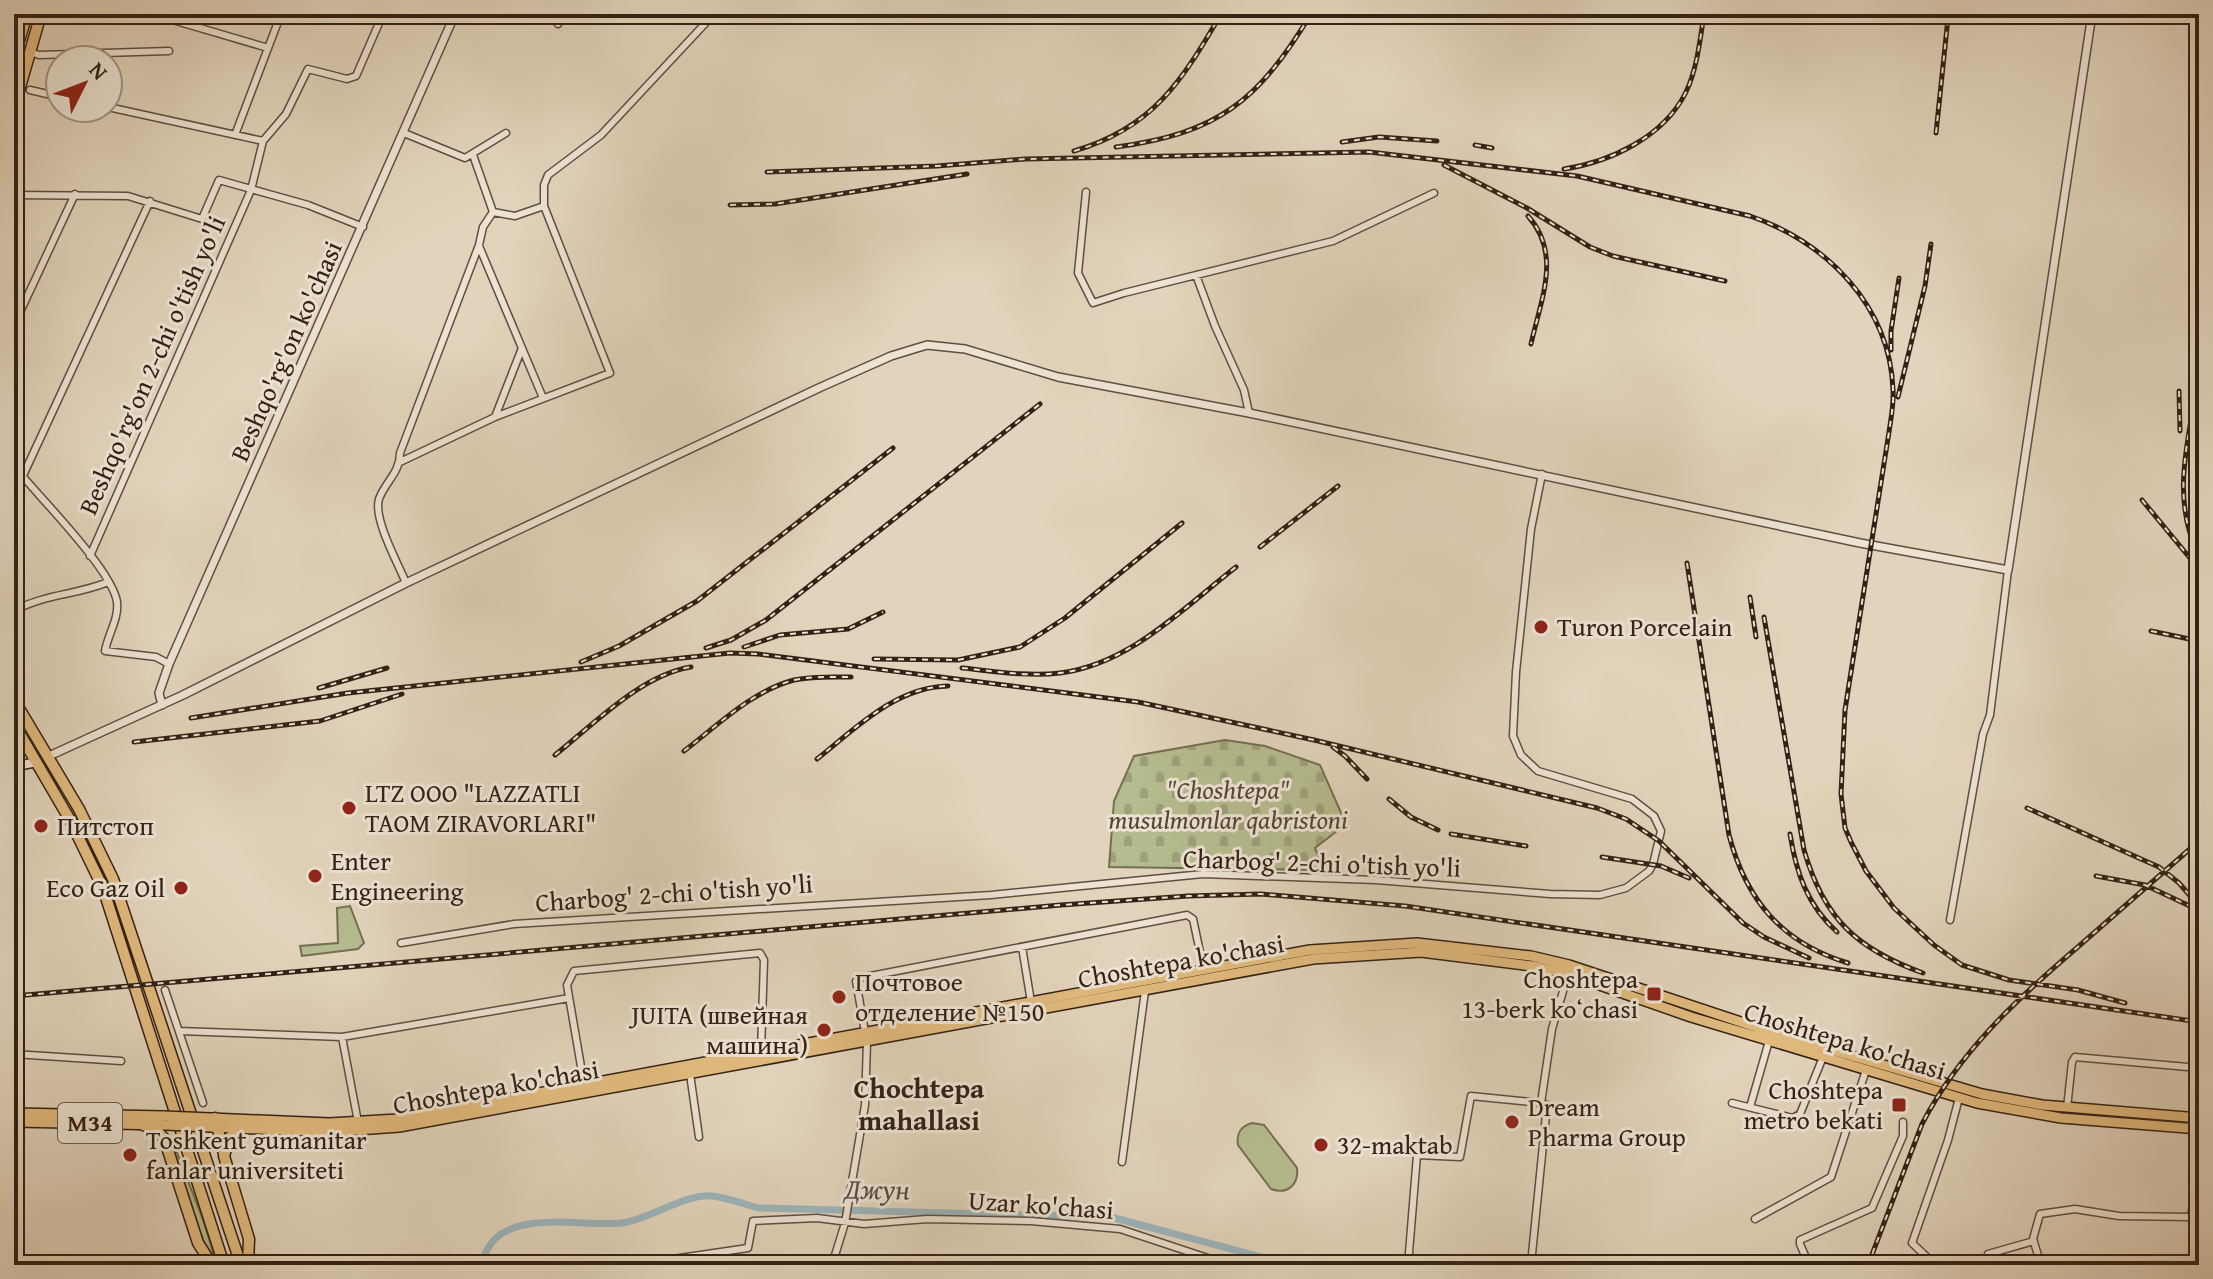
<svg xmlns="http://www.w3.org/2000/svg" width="2213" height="1279" font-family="'Gentium Book Plus',serif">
<defs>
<pattern id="cemetery-stones" width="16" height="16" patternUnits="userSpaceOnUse" patternTransform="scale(2)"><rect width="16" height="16" fill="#b5bc8f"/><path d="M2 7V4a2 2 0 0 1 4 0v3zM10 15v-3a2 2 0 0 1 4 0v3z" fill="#9ca17a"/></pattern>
</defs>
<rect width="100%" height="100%" fill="#e2d4bc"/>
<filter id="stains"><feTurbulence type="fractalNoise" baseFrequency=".0025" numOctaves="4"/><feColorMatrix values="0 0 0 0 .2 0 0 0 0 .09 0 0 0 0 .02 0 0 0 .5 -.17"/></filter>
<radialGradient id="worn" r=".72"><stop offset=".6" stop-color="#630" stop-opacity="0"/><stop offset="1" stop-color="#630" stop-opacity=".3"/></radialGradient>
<path fill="#b5bc8f" stroke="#746e52" stroke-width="2" d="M350,906L364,943L358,949L302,956L300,946L338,943L337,908Z
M1252,1123L1264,1125L1297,1168C1299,1185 1287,1195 1271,1189L1238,1145C1236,1134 1241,1126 1252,1123Z
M172,1140L202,1217L216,1261L203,1240L174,1151Z"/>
<path fill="url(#cemetery-stones)" stroke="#746e52" stroke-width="2" d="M1225,740L1265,746L1320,765L1346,824L1315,848L1321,862L1319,870L1109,867L1114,801L1134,756Z"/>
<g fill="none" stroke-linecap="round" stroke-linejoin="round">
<path stroke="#9bb5bc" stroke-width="7" d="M482,1265C493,1203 580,1228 622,1223C648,1219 679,1198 704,1196C717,1194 744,1204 758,1208L1111,1217L1291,1265"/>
<defs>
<path id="minor" d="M166,18L268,48
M558,24L562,14
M30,52L39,55L169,51
M30,90L60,97
M108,107L263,141
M404,133L465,158L506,133
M235,135L281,14
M473,155L493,212
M1086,192L1078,273L1093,303L1124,293L1333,241L1434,193
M14,195L128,196L202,219L219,180L308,205L363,227
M493,212L515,216L544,206
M479,246L543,398
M1196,275L1215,326L1244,390L1249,413
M14,325L75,194
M495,417L522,348
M400,462L495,417L610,373L544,206V185L548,175L601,135L714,14
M14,466C37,495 112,569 117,602C119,619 108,634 105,651L156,657L169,664
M14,495L150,201
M90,556L251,190L263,141L286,114L308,69L347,79L356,76L383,14
M406,583C398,563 373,519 379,499C385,482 400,473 400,453L479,245L483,227L493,212
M14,611C44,594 77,595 108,582
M1950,920L1983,734L1990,715L2008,570
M401,943L514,924L991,895L1203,874L1376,880L1550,894L1600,895L1626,888L1649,871L1653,864L1661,831L1654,816L1632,799L1538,771L1521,755L1513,736L1516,672L1531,529L1542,474
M1022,947L1031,1002
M165,990L203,1103
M179,1031L342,1037L569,998
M865,1032L856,981L860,978L1187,915L1193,919L1204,971
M342,1037L358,1122
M14,1054L121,1061
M690,1074L699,1137
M584,1084L567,985L574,971L760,953L764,960L761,1051
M1732,1103L1793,1118L1800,1114L1823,1057
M1750,1107L1769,1041
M2067,1108L2072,1062L2075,1057L2199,1068
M1122,1162L1145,991
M2199,1194L2194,1198L2191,1217L2199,1244
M1755,1219L1831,1177L1866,1070
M1988,1254L2034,1241
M1531,1264L1547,1105L1541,1103L1552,1029L1568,974
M632,1265L748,1248L753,1221L817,1218L864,1224L927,1219L1031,1221L1120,1229L1229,1265
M832,1265L845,1223L865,1105L867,1042
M1408,1265L1417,1155L1460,1157L1471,1096L1541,1103
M1809,1265L1800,1244V1240L1872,1208L1903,1136V1122
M1931,1265L1930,1260L1912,1243L1948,1140L1959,1098
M2041,1265L2033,1239L2040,1214L2075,1209L2119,1216L2191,1217"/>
<path id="tertiary" d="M162,705L159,693L169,664L455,14
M49,756L183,695L406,583L821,387L891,356L927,345L965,349L1058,377L1249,413L1860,543L2008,570L2092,14"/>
<path id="secondary" d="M14,770L22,765L37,762"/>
<path id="primary" d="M14,1113L164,1116
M211,1118L329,1123L398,1119L1310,950L1417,943L1531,956L1569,965L1771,1032L1982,1094L2042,1105L2199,1118
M14,1122L165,1125
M211,1127L330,1132L399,1127L1313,959L1421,952L1532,966L1568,974L1691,1017L1977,1103L2061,1118L2199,1129"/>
<path id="trunk" d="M14,58L27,14
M14,108L41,14
M14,700L79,809L113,879L241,1265
M14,724L70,820L103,888L224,1265
M215,1118L224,1154
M141,1124L156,1130L164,1138L198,1243L212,1265
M240,1129L229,1138L224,1156L249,1239L248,1265"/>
</defs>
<use href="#minor" stroke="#604e3f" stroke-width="9"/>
<use href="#tertiary" stroke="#604e3f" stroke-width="10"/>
<use href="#secondary" stroke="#342115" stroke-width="11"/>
<use href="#primary" stroke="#342115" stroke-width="12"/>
<use href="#trunk" stroke="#342115" stroke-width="13"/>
<use href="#minor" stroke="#ece3d3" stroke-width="6"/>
<use href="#tertiary" stroke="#ece3d3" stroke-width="7"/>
<use href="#secondary" stroke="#ece3d3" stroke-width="8"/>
<use href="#primary" stroke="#e1ba7e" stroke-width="9"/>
<use href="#trunk" stroke="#e1ba7e" stroke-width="10"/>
<defs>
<path id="rail" d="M1936,133L1948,18
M1342,142L1379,137L1437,141
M1475,145L1492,148
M1116,147C1219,133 1258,101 1311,14
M1074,151C1153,128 1182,81 1221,14
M1444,165L1527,208L1590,247L1613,256L1725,281
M1564,169C1610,162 1664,137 1686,92C1697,69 1700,40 1704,14
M767,172L937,166L1025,159L1369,152L1577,176L1750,216C1826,242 1890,305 1893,390C1894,404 1891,418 1889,432L1845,710L1841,794L1845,828L1851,842L1866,871L1894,908L1934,945L1962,965L2009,980L2078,990L2125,1003
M730,205L775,204L967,174
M1528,216C1562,254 1541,299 1531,344
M1891,350V331L1899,278
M2199,375C2190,434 2169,498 2199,555
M2179,391L2180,431
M1898,397L1925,286L1931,244
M2194,481L2199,442
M2142,500L2199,569
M1260,547L1338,486
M1687,563L1729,835C1746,900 1782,943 1848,963
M1750,597L1756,637
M1764,617L1804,850C1824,919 1857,949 1923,973
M2151,631L2199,641
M744,647L780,635L848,629L883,612
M706,648L731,640L766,620L1040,404
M874,659L958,660L1020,647L1065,618L1182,523
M581,662L619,646L697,601L893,448
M962,668C993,671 1028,677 1060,673C1130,664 1182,609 1236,567
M319,688L387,668
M191,718L348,693L730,653L758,654L1138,702L1314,740L1597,808L1626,819L1659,841L1743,923L1764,937L1809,958
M134,742L320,721L402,694
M1333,747L1345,756L1367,779
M684,751C718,725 752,691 794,680C813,676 832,677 851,677
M555,755C594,724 641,675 691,667
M817,759C856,728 896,687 948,686
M1389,799L1411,817L1438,830
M2027,808L2159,867L2179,883L2199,906
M1451,834L1526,846
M1790,834C1796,872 1807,905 1837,932
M1602,857L1661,866L1689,878
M2096,876L2145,885L2194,908
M14,996L1061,905L1188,896L1261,894L1405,906L2199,1022
M1868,1265L1922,1124C1960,1051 2017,999 2079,946C2119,911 2159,876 2199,841"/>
</defs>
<use href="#rail" stroke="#342115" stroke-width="5"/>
<use href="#rail" stroke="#ece3d3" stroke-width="2" stroke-dasharray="6" stroke-linecap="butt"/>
<defs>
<path id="primary-bridge" d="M164,1116L211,1118
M165,1125L211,1127"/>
</defs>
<use href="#primary-bridge" stroke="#342115" stroke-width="12" stroke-linecap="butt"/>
<use href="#primary-bridge" stroke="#e1ba7e" stroke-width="9"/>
</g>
<g fill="#8f2418" stroke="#ece3d3" stroke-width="3">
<circle cx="1541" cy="627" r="8"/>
<circle cx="349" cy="808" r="8"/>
<circle cx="41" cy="826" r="8"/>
<circle cx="315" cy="876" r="8"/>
<circle cx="181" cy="888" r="8"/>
<rect x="1646" y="986" width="16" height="16" rx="4"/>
<circle cx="839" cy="997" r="8"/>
<circle cx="824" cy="1030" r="8"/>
<rect x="1891" y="1097" width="16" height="16" rx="4"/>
<circle cx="1512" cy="1122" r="8"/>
<circle cx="1321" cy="1145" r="8"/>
<circle cx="130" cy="1155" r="8"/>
</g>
<g text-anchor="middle" stroke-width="6" stroke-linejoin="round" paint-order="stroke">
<rect fill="#ece3d3" stroke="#6b5b4e" stroke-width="2" x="58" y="1103" width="64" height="40" rx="6"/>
<g font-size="24" font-weight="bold" fill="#342115">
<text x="90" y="1131">M34</text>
</g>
<g font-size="26" fill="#342115" stroke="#ece3d3">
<text transform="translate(286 351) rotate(-66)" y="9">Beshqo'rg'on ko'chasi</text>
<text transform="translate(152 365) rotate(-66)" y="9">Beshqo'rg'on 2-chi o'tish yo'li</text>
<text transform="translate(1322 863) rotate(2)" y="9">Charbog' 2-chi o'tish yo'li</text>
<text transform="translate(674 893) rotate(-4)" y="9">Charbog' 2-chi o'tish yo'li</text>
<text transform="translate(1181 961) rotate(-10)" y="9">Choshtepa ko'chasi</text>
<text transform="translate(1845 1041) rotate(17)" y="9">Choshtepa ko'chasi</text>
<text transform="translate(496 1087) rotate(-10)" y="9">Choshtepa ko'chasi</text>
<text transform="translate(1041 1205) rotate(4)" y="9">Uzar ko'chasi</text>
</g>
<g font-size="26" fill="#342115" stroke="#ece3d3" text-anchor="start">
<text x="1557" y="636">Turon Porcelain</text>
<text x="365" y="802">LTZ OOO "LAZZATLI<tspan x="365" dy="30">TAOM ZIRAVORLARI"</tspan></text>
<text x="57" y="835">Питстоп</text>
<text x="331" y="870">Enter<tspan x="331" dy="30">Engineering</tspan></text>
<text x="165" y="897" text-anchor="end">Eco Gaz Oil</text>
<text x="1638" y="988" text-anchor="end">Choshtepa<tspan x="1638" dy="30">13-berk koʻchasi</tspan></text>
<text x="855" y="991">Почтовое<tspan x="855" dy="30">отделение №150</tspan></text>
<text x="808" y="1024" text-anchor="end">JUITA (швейная<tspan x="808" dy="30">машина)</tspan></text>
<text x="1883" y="1099" text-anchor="end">Choshtepa<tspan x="1883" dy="30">metro bekati</tspan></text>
<text x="1528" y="1116">Dream<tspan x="1528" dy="30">Pharma Group</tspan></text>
<text x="146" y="1149">Toshkent gumanitar<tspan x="146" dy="30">fanlar universiteti</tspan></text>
<text x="1337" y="1154">32-maktab</text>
</g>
<g font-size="26" font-style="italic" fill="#544834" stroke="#ece3d3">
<text x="1228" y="799">"Choshtepa"<tspan x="1228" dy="30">musulmonlar qabristoni</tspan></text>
</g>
<g font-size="28" font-weight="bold" fill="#342115" stroke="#ece3d3">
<text x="919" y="1098">Chochtepa<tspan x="919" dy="32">mahallasi</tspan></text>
</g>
<g font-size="28" font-style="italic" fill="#534d47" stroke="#ece3d3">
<text transform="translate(877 1189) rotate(1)" y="10">Джун</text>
</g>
</g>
<rect width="2213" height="1279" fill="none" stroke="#e2d4bc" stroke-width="48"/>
<rect x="16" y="16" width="2181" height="1247" fill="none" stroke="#342115" stroke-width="4"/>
<rect x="24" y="24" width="2165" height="1231" fill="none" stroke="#342115" stroke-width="2"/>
<g transform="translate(84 84) rotate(48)"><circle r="38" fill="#ece3d3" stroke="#a29587" stroke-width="2"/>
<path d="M0-6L14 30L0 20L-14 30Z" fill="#8f2418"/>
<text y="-12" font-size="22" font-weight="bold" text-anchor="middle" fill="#342115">N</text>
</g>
<rect width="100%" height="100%" filter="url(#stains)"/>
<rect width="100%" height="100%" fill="url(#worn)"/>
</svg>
